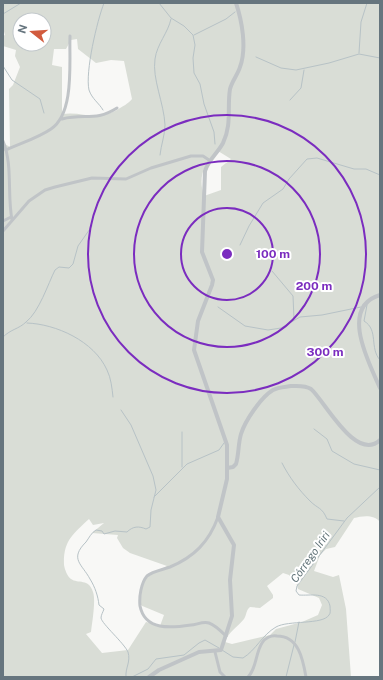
<svg xmlns="http://www.w3.org/2000/svg" width="383" height="680" font-family="'Public Sans',sans-serif">
<rect width="100%" height="100%" fill="#f8f8f6"/>
<path fill="#d9ddd6" fill-rule="evenodd" d="M3,3H380V522C374,514 362,516 354,518L335,547L326,549L320,555L314,571L333,577L339,575L346,609L351,677H3V143L10,147L9,89L13,85L20,67L15,56L16,50L3,46V36L5,35L3,28ZM20,20H44V44H20ZM77,39L78,49L96,63L111,60L124,61L132,99C128,104 123,106 117,110C95,122 84,111 62,114V67L52,65L54,49H66L71,40ZM218,151L231,159L221,167V190L204,196C198,178 203,163 218,151ZM89,519L93,525L104,523L92,533L118,535L117,538L123,548L130,553L167,566C141,581 144,574 140,605L164,615L160,626L146,622L128,650L102,653L86,634L91,632C92,623 96,600 93,592C89,578 78,584 71,579C67,576 65,570 64,565C63,541 73,534 89,519ZM283,573L289,575L293,581L296,582L298,589L319,598L322,605L318,615L302,622L276,629L270,635L232,644L225,642C229,631 237,628 244,619C247,614 246,610 250,607L260,608L273,598V595L267,586Z"/>
<g fill="none" stroke-linecap="round" stroke-linejoin="round">
<path stroke="#b7c2c6" stroke-width="1" d="M159,3L171,18L184,26L193,35L195,45L193,58L194,73L200,84L204,104L214,132L215,144
M3,14L21,3
M194,35L226,19L235,12
M359,53L361,22L367,3
M256,57L281,68L296,70L329,63L359,54L380,58
M3,66L12,80L40,99L44,113
M290,100L301,88L304,70
M103,110C99,103 92,99 89,90C85,72 97,21 104,3
M160,155C161,145 165,135 165,125C164,103 152,79 155,59C157,44 168,33 171,19
M240,245L249,226L263,203L283,189L289,179L307,159L317,158L354,169H366L380,175
M272,271L293,296L294,319
M367,305L364,321C379,330 369,348 380,360
M218,307L245,326L268,330L281,328L300,317L322,315L361,307
M27,323C56,324 94,341 107,370C111,378 112,388 113,397
M3,337C11,329 19,329 26,322C39,312 48,284 55,270L59,267L69,268L73,264L78,246L92,226
M121,410L131,425L153,476L156,490L151,510L150,527L146,529C139,526 133,526 127,532L115,531L104,534L102,531L96,530C91,533 89,538 86,542C69,559 82,564 90,579C95,587 98,596 99,605L104,609C103,612 101,615 101,618C102,624 124,643 128,652C131,662 125,668 126,677
M314,429L327,439L332,451L354,464L380,470
M282,463C289,477 299,490 310,501C318,509 322,507 327,519L344,521
M182,467V432
M154,497L187,464L219,450L224,443
M295,642L299,622
M222,650L233,657L243,658C256,650 262,635 276,627C288,620 323,625 329,615C331,613 330,610 330,606C327,591 310,596 299,595L296,591L297,586L347,518L380,487
M132,677L148,669L156,659L184,655L199,643L205,640L219,648
M286,677L294,645"/>
<path stroke="#c0c4c7" stroke-width="3" d="M62,119C85,113 95,122 117,108
M3,141C13,165 7,194 12,220
M3,148L6,150C21,143 38,138 51,129C75,113 69,61 70,36
M3,221L11,217
M3,231L29,201L45,190L55,187L92,178L126,179L151,168L191,156H203L209,160
M218,517C209,542 194,557 170,567C162,570 153,571 147,576C141,583 139,597 140,606C145,631 171,628 191,625C196,625 203,621 209,623C215,625 221,631 226,636
M215,652L220,672L225,677
M248,677C257,668 255,654 262,643C265,638 271,635 277,636C299,636 303,660 306,677"/>
<path stroke="#c0c4c7" stroke-width="4" d="M380,295C339,307 369,363 380,388
M227,468L233,467L236,464C239,454 238,444 241,434C245,421 261,397 273,390C278,387 285,387 291,386C298,386 305,385 311,389C324,400 356,463 380,440
M149,677L159,670L199,652L221,650L232,616L230,580L234,545L218,517L227,479V445L194,350L198,321L212,285L213,280L202,252L205,171C209,159 217,154 223,143C232,125 227,107 230,89C232,81 238,74 240,67C247,48 242,21 236,3"/>
</g>
<g fill="none" stroke="#7b2cbf" stroke-width="2">
<circle cx="227" cy="254" r="46"/>
<circle cx="227" cy="254" r="93"/>
<circle cx="227" cy="254" r="139"/>
</g>
<g text-anchor="middle" stroke-width="4" stroke-linejoin="round" paint-order="stroke">
<g font-size="11" font-style="italic" fill="#617378" stroke="#fff">
<text transform="translate(310 557) rotate(-55)" y="4">Córrego Iriri</text>
</g>
</g>
<circle cx="227" cy="254" r="6" fill="#7b2cbf" stroke="#fff" stroke-width="2"/>
<g font-size="12" text-anchor="middle" font-weight="bold" fill="#7b2cbf" stroke="#fff" stroke-width="4" stroke-linejoin="round" paint-order="stroke">
<text x="273" y="258">100 m</text>
<text x="314" y="290">200 m</text>
<text x="325" y="356">300 m</text>
</g>
<rect width="383" height="680" fill="none" stroke="#66757e" stroke-width="8"/>
<g transform="translate(32 32) rotate(287)"><circle r="19" fill="#ffffff" stroke="#c2c8cb"/>
<path d="M0-3L7 15L0 10L-7 15Z" fill="#d15b3e"/>
<text y="-6" font-size="11" font-weight="bold" text-anchor="middle" fill="#66757e">N</text>
</g>
</svg>
